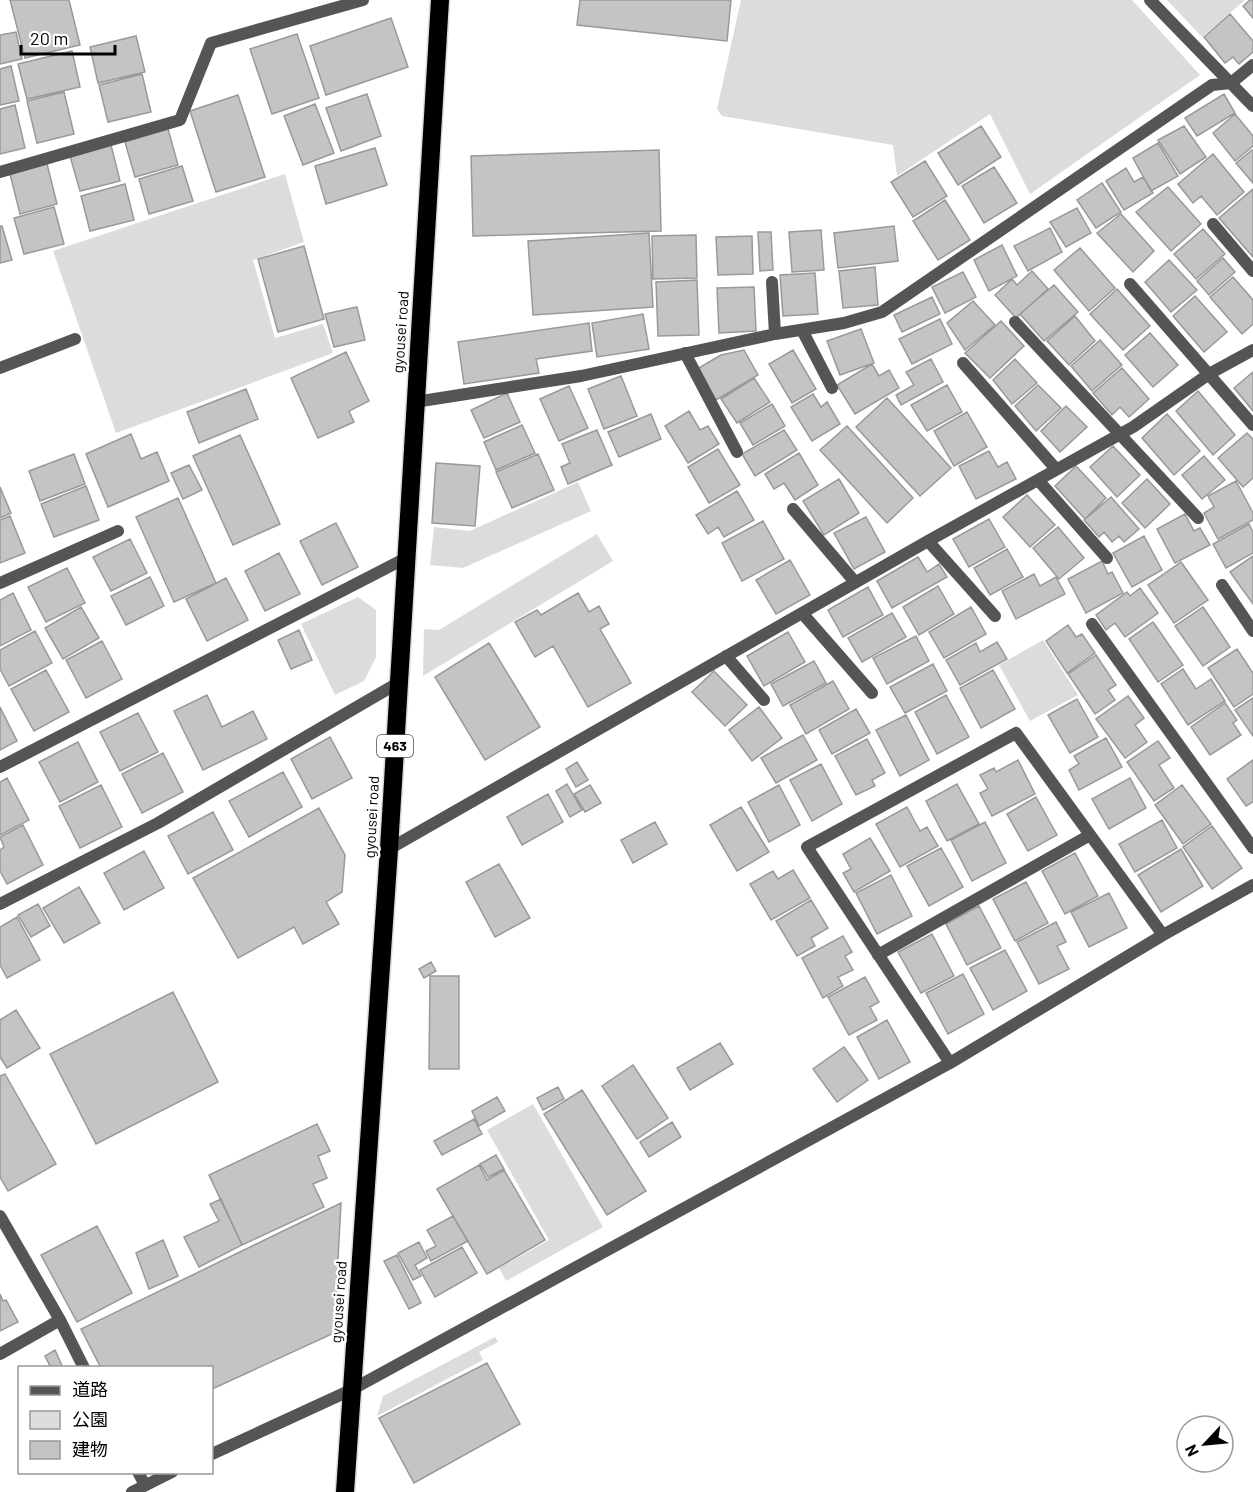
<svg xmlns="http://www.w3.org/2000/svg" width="1253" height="1492" font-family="Barlow,'Noto Sans JP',sans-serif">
<rect width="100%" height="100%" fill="#fff"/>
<path fill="#dcdcdc" d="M741,0H1132L1200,75L1030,194L990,114L897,176L893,145L722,116L717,109Z
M1167,0H1245L1202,37Z
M285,174L304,242L253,260L275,338L323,324L333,353L116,433L53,251Z
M578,482L591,511L463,568L430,565L434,527L470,531Z
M597,534L613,561L423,676L424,629L439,630Z
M358,597L376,610V657L364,681L335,695L301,624Z
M1043,640L1078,695L1030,721L999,665Z
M533,1104L603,1227L506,1281L499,1268L549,1240L487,1130Z
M495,1337L498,1342L479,1352L483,1360L377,1416L383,1396Z"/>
<path fill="#c4c4c4" stroke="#999" stroke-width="1.5" d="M10,0H69L80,45L25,58Z
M580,0H731L727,41L577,25Z
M1250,0H1253V18L1243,6Z
M1230,14L1253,41V52L1239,64L1233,57L1225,63L1204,37Z
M391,18L408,67L326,95L310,46Z
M16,32L22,59L0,64V35Z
M297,34L319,98L272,114L250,49Z
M136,36L145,72L98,83L90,47Z
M72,51L80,87L27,99L18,64Z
M11,66L19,101L0,105V69Z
M142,74L151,112L108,122L99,85Z
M64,92L74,134L37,143L27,101Z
M367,94L381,136L341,151L326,108Z
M1224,94L1235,113L1197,136L1185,118Z
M238,95L265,177L216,192L190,111Z
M315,104L334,153L303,165L284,116Z
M15,105L25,148L0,154V109Z
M1235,114L1253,136V146L1235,161L1213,133Z
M981,126L1001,157L958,185L938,153Z
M1184,126L1206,157L1180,174L1158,140Z
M168,129L178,165L135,177L125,142Z
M1158,143L1178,176L1151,191L1133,158Z
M111,145L120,181L80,191L70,156Z
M375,148L387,185L326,204L315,166Z
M659,150L661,231L473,236L471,156Z
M1252,150L1253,151V183L1236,163Z
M1213,154L1244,192L1217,215L1201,196L1193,203L1178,184Z
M925,161L947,196L913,217L891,182Z
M47,164L57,204L20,214L10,174Z
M182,166L193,201L149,214L139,179Z
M994,167L1017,203L984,223L962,186Z
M1126,168L1134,182L1143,177L1153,193L1124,210L1106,181Z
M1102,183L1121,212L1096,228L1077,200Z
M125,184L134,220L90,231L81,196Z
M1168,187L1201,224L1171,251L1136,212Z
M1253,189V257L1219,218Z
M945,200L970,240L938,260L913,221Z
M54,207L64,244L24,254L14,218Z
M1077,208L1091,233L1066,247L1050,222Z
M1121,214L1154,251L1133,272L1097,233Z
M0,226H2L12,260L0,263Z
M894,226L898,261L838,268L834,233Z
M1050,228L1062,252L1028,271L1014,246Z
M1203,229L1225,254L1196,279L1174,254Z
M821,230L824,270L792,272L789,232Z
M758,232H771L773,270L760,271Z
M649,233L653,307L533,315L528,241Z
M696,235L697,278L653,279L652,236Z
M752,236L753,274L718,275L716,237Z
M1002,245L1017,276L989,291L974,260Z
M304,246L324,319L278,332L258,259Z
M1080,248L1115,288L1089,311L1054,270Z
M1223,258L1235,272L1209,295L1197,281Z
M1169,260L1197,290L1171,312L1145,282Z
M875,267L878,305L843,308L839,271Z
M1032,271L1048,289L1016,318L995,295L1012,279L1017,285Z
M963,272L976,297L945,313L932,287Z
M815,273L818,314L783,316L780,275Z
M1233,277L1253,300V324L1242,334L1210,297Z
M697,280L699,335L658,336L656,282Z
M1054,285L1078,312L1044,341L1020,314Z
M754,287L756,331L719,333L717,288Z
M1117,289L1150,326L1123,350L1090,314Z
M1195,296L1227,332L1204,352L1173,316Z
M932,297L940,314L902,332L894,315Z
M973,301L995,325L965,350L947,323Z
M357,307L365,340L334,347L325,314Z
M643,314L649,349L597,357L592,323Z
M1075,316L1095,341L1069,365L1047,341Z
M940,319L952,344L912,364L899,339Z
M1001,321L1024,346L990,378L965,353Z
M589,323L592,351L536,359L539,373L464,384L458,342Z
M861,329L874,363L840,375L827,341Z
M1150,333L1178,365L1153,387L1125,355Z
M1100,340L1122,365L1092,391L1071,366Z
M744,350L758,375L716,400L697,369L721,355Z
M793,350L816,389L792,403L769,364Z
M346,352L369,401L349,411L354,422L318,438L291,378Z
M931,359L943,382L901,405L896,395L914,385L906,372Z
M1015,359L1037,383L1012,404L993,380Z
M872,364L879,376L889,370L899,388L855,414L837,385Z
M1122,368L1149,399L1129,417L1120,407L1112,415L1093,393Z
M1253,372V411L1234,388Z
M621,376L637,416L604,429L588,389Z
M754,378L770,402L737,423L721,399Z
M947,385L962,412L927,431L911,405Z
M1038,385L1061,408L1036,431L1015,406Z
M569,386L588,428L559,441L540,399Z
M246,389L258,419L199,443L187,412Z
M1198,391L1235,435L1213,455L1176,411Z
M507,393L520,422L484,438L471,410Z
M813,394L821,407L827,402L840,424L812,441L791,407Z
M887,398L951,468L920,496L856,427Z
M772,404L785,426L753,445L740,423Z
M1066,406L1087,427L1060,452L1041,431Z
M689,411L700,430L708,426L719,444L688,463L665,426Z
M967,412L987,447L954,466L934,431Z
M651,414L661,439L619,457L608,432Z
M1167,414L1200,451L1174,475L1142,438Z
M522,425L535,453L496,470L484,442Z
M847,426L913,498L887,523L820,450Z
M597,430L612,465L568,484L561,467L570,463L562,444Z
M784,430L797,450L755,476L742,454Z
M1247,433L1253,439V478L1243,487L1218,458Z
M131,434L141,459L157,452L169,481L108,507L86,454Z
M240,435L280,524L233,545L193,456Z
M1113,446L1140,475L1117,497L1090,467Z
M718,449L740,485L709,503L688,467Z
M989,451L998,467L1007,462L1016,479L976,499L959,466Z
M799,453L818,485L795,500L784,483L774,489L765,474Z
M74,454L85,484L40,501L29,471Z
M538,454L554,490L512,508L496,472Z
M1204,456L1225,480L1202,499L1182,475Z
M436,463L480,466L475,526L432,523Z
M189,465L202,490L183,499L171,473Z
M1076,466L1106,498L1085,519L1055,486Z
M839,479L859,513L824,535L803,501Z
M1147,479L1170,504L1145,528L1122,503Z
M1236,481L1253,513V520L1218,539L1204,513L1214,507L1208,496Z
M86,486L99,520L54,537L41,504Z
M0,487L11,513L0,518Z
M737,491L754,520L724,537L718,527L708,534L696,515Z
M1027,495L1055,525L1030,547L1003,517Z
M1111,497L1139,529L1124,542L1119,536L1112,542L1104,532L1099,537L1084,520Z
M178,498L216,583L174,602L136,517Z
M1185,514L1194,531L1200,528L1210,545L1175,563L1157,529Z
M10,516L25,553L0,563V520Z
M866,517L885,552L854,569L834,533Z
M989,519L1005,547L969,567L953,539Z
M763,521L784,559L742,581L722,543Z
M336,523L358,567L322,585L300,541Z
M1249,524L1253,532V553L1226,568L1213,544Z
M1058,527L1084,558L1059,579L1033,548Z
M1144,536L1162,570L1132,587L1113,553Z
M130,539L147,573L111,591L93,557Z
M1007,549L1023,577L990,595L974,568Z
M279,553L300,594L265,611L245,571Z
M1253,556V604L1230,572Z
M918,557L927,572L939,564L947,577L892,608L877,581Z
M790,560L810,595L776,614L756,580Z
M1102,561L1108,574L1112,572L1123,593L1086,613L1068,579Z
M1181,562L1208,600L1174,623L1148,585Z
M67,568L85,603L46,622L28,587Z
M1034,574L1040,586L1056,577L1065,594L1016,619L1002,591Z
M150,577L164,606L126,625L111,596Z
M226,578L248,620L207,641L186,599Z
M938,586L954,614L919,635L903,607Z
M868,587L883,615L843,637L828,610Z
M1140,588L1158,613L1125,637L1115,623L1106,630L1096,615L1127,592L1130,596Z
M13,593L31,630L0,646V600Z
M578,593L589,612L599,606L609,624L600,629L631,683L588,707L553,646L535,657L515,622L537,610L541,615Z
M81,607L99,638L63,659L45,628Z
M971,607L986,634L944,658L929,632Z
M1203,607L1230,647L1203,666L1175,626Z
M892,613L906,637L862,662L848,638Z
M1153,622L1183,665L1158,682L1129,639Z
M1068,625L1076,637L1082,634L1095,653L1067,673L1046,641Z
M299,630L312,660L291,669L278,640Z
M35,631L52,663L9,686L0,669V650Z
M788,632L805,662L764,686L747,656Z
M916,636L929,661L887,684L873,658Z
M102,641L122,679L86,698L66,660Z
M997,642L1007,659L960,685L946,660L976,643L980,652Z
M489,643L540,727L485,760L435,677Z
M1237,649L1253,673V694L1234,707L1208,668Z
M1096,655L1116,685L1108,690L1115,700L1095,714L1068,674Z
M814,661L826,683L783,706L771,684Z
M933,664L947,691L905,713L890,687Z
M1183,669L1196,689L1211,679L1225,701L1188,725L1161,684Z
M46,670L69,712L34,731L11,689Z
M993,670L1015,709L981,728L960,688Z
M714,671L747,705L725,726L692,692Z
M833,681L849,709L806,734L790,705Z
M207,695L222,727L253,711L267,739L203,770L174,711Z
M946,695L969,737L937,754L915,712Z
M1128,696L1144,718L1135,725L1147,742L1125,758L1096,719Z
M1253,698V736L1235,710Z
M1077,699L1098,737L1070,753L1048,715Z
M1225,703L1237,720L1233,723L1241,735L1210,755L1191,727Z
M0,707L17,741L0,750Z
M759,707L782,738L752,761L729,730Z
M856,709L870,733L832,754L819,730Z
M138,713L158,752L120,771L100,732Z
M906,715L929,760L900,776L876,730Z
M803,735L817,760L776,783L761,758Z
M330,737L352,778L312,799L291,759Z
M1106,738L1122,767L1079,790L1069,770L1079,764L1074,756Z
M867,739L885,773L872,780L875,786L856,795L835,756Z
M1158,741L1170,758L1159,765L1174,788L1154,801L1127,762Z
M78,742L98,782L60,802L39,762Z
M163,753L183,792L142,813L122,774Z
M1018,760L1035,794L992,816L980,793L988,789L980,775L994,768L996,772Z
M1253,760V802L1246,806L1227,779Z
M577,762L588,780L576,787L566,769Z
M821,764L842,804L812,821L790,780Z
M283,772L302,807L249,837L229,801Z
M7,778L29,820L0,835V782Z
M1130,778L1146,808L1109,829L1092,799Z
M567,784L582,810L570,817L556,791Z
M957,784L979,824L947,841L926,801Z
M101,785L122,827L80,848L59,806Z
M590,785L601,803L585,812L574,794Z
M779,785L800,825L769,842L748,802Z
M1182,785L1211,824L1183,844L1155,805Z
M548,794L563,822L522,845L507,817Z
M1036,797L1057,835L1028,851L1007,814Z
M741,807L769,852L737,871L710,825Z
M907,807L920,831L927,827L938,846L900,867L876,824Z
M319,808L345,855L342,892L326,902L339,924L303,944L294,927L238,958L193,878Z
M213,812L233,850L188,874L168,836Z
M1162,820L1177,848L1135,872L1119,844Z
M655,822L667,844L633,863L621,840Z
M985,822L1006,863L972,881L951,840Z
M23,825L43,865L7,884L0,871V850L4,847L0,837Z
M1212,826L1242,868L1212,889L1183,847Z
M870,838L890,871L854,892L843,873L851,869L843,854Z
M941,848L963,887L929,906L907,866Z
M1181,849L1203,886L1161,912L1138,875Z
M144,851L164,888L124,910L104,873Z
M1075,853L1098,896L1065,914L1042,871Z
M499,864L530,918L495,937L466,882Z
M793,870L810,898L771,920L750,884L773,871L778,879Z
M891,875L912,916L877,934L856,893Z
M1026,882L1048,923L1015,941L993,899Z
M79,887L100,923L64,943L43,908Z
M1109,893L1127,928L1089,947L1071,912Z
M811,900L828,928L811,938L815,946L797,956L776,921Z
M38,904L50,926L31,937L18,915Z
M979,906L1001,948L967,965L946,924Z
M17,917L40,960L7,978L0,965V927Z
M1056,922L1066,942L1057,946L1069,969L1039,984L1017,942Z
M932,934L954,976L921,993L898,952Z
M843,936L852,952L845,956L853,970L838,977L843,986L823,998L802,958Z
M1005,950L1027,991L993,1010L970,968Z
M431,962L436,971L424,978L419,969Z
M963,974L984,1014L948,1034L926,993Z
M430,976H459V1069H429Z
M865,977L879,1002L870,1007L877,1020L849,1035L828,997Z
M173,992L218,1082L96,1144L50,1054Z
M16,1010L40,1048L7,1068L0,1057V1020Z
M887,1020L910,1062L879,1079L857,1037Z
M720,1043L733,1064L690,1090L677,1068Z
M844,1047L868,1080L837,1102L813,1069Z
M633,1065L668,1118L637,1139L602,1086Z
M5,1074L56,1164L8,1191L0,1177V1076Z
M558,1087L564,1099L543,1110L537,1098Z
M582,1090L646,1191L607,1215L544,1114Z
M497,1097L505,1111L479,1126L472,1111Z
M474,1119L482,1134L442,1155L434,1141Z
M672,1122L681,1137L649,1157L640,1142Z
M317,1124L330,1151L318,1156L327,1178L313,1184L324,1207L242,1245L209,1175Z
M496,1155L504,1169L488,1177L480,1164Z
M479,1165L487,1180L504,1170L545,1240L487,1274L437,1189Z
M221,1199L242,1245L199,1267L184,1237L219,1221L210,1204Z
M341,1203L334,1333L212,1389V1368H101L81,1329Z
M453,1216L468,1241L431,1261L426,1251L436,1246L427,1230Z
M97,1226L132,1293L77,1322L41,1255Z
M163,1240L178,1276L149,1289L136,1253Z
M419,1242L427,1258L415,1265L421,1276L413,1280L398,1253Z
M462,1247L477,1273L435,1297L420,1270Z
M397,1255L421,1303L409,1309L384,1261Z
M0,1294L3,1301L6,1300L18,1322L0,1331Z
M55,1350L63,1368H51L45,1356Z
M487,1363L520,1424L414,1483L379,1418Z"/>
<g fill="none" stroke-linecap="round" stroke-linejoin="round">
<defs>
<path id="highway" d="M345,1492L389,849L440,0"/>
</defs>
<use href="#highway" stroke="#dbdbdb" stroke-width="21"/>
<path stroke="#555" stroke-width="12" d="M1150,0L1253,106
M0,172L180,120L211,43L363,0
M1213,224L1253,271
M772,282L775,334
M1130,284L1253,425
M1015,322L1198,518
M802,330L832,388
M685,353L737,452
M963,363L1056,469
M0,368L75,339
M415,402L581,376L775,334L844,323L882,312L1212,85L1231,83L1253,65
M1038,480L1107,558
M793,509L855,582
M928,541L995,616
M0,583L118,531
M1222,585L1253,631
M802,613L872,693
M1092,624L1253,848
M726,656L764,700
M0,767L406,558
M389,849L928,541L1133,427L1209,374L1253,350
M0,904L158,823L398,683
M878,955L1090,835
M950,1063L807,847L1016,733L1163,935
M0,1216L60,1320L84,1368
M0,1354L60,1320
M212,1454L351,1390L950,1063L1163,935L1253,885
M138,1472L145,1485
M132,1492L172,1472"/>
<use href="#highway" stroke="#000" stroke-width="18"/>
</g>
<g text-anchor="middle" stroke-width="5" stroke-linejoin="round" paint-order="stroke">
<rect fill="#fff" stroke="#4c4c4c" stroke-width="1.5" x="377" y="735" width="36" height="22" rx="4.5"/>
<g font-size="14" font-weight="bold" fill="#000">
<text x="395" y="751">463</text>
</g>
<g font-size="15" fill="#000" stroke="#fff">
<text transform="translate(401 332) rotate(-86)" y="5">gyousei road</text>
<text transform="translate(372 817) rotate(-87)" y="5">gyousei road</text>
<text transform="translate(339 1302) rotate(-86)" y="5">gyousei road</text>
</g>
</g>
<rect x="18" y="1366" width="195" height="108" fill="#ffffff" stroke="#999999" stroke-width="1.5"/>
<rect x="30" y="1386" width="30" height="9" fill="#555555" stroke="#999999" stroke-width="1.5"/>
<text x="72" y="1396" font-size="18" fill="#000000">道路</text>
<rect x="30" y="1411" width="30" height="18" fill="#dcdcdc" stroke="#999999" stroke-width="1.5"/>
<text x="72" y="1426" font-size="18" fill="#000000">公園</text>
<rect x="30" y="1441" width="30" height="18" fill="#c4c4c4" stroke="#999999" stroke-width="1.5"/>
<text x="72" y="1456" font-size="18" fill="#000000">建物</text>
<g transform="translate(1205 1444) rotate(244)"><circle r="28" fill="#ffffff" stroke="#999999" stroke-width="1.5"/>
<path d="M0-4.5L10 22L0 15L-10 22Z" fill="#000000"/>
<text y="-9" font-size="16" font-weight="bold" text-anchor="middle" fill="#000000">N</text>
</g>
<path d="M21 45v9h94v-9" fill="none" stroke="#000000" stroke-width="3"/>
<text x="30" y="45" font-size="18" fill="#000000" stroke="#ffffff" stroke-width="4.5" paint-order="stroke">20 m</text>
</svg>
